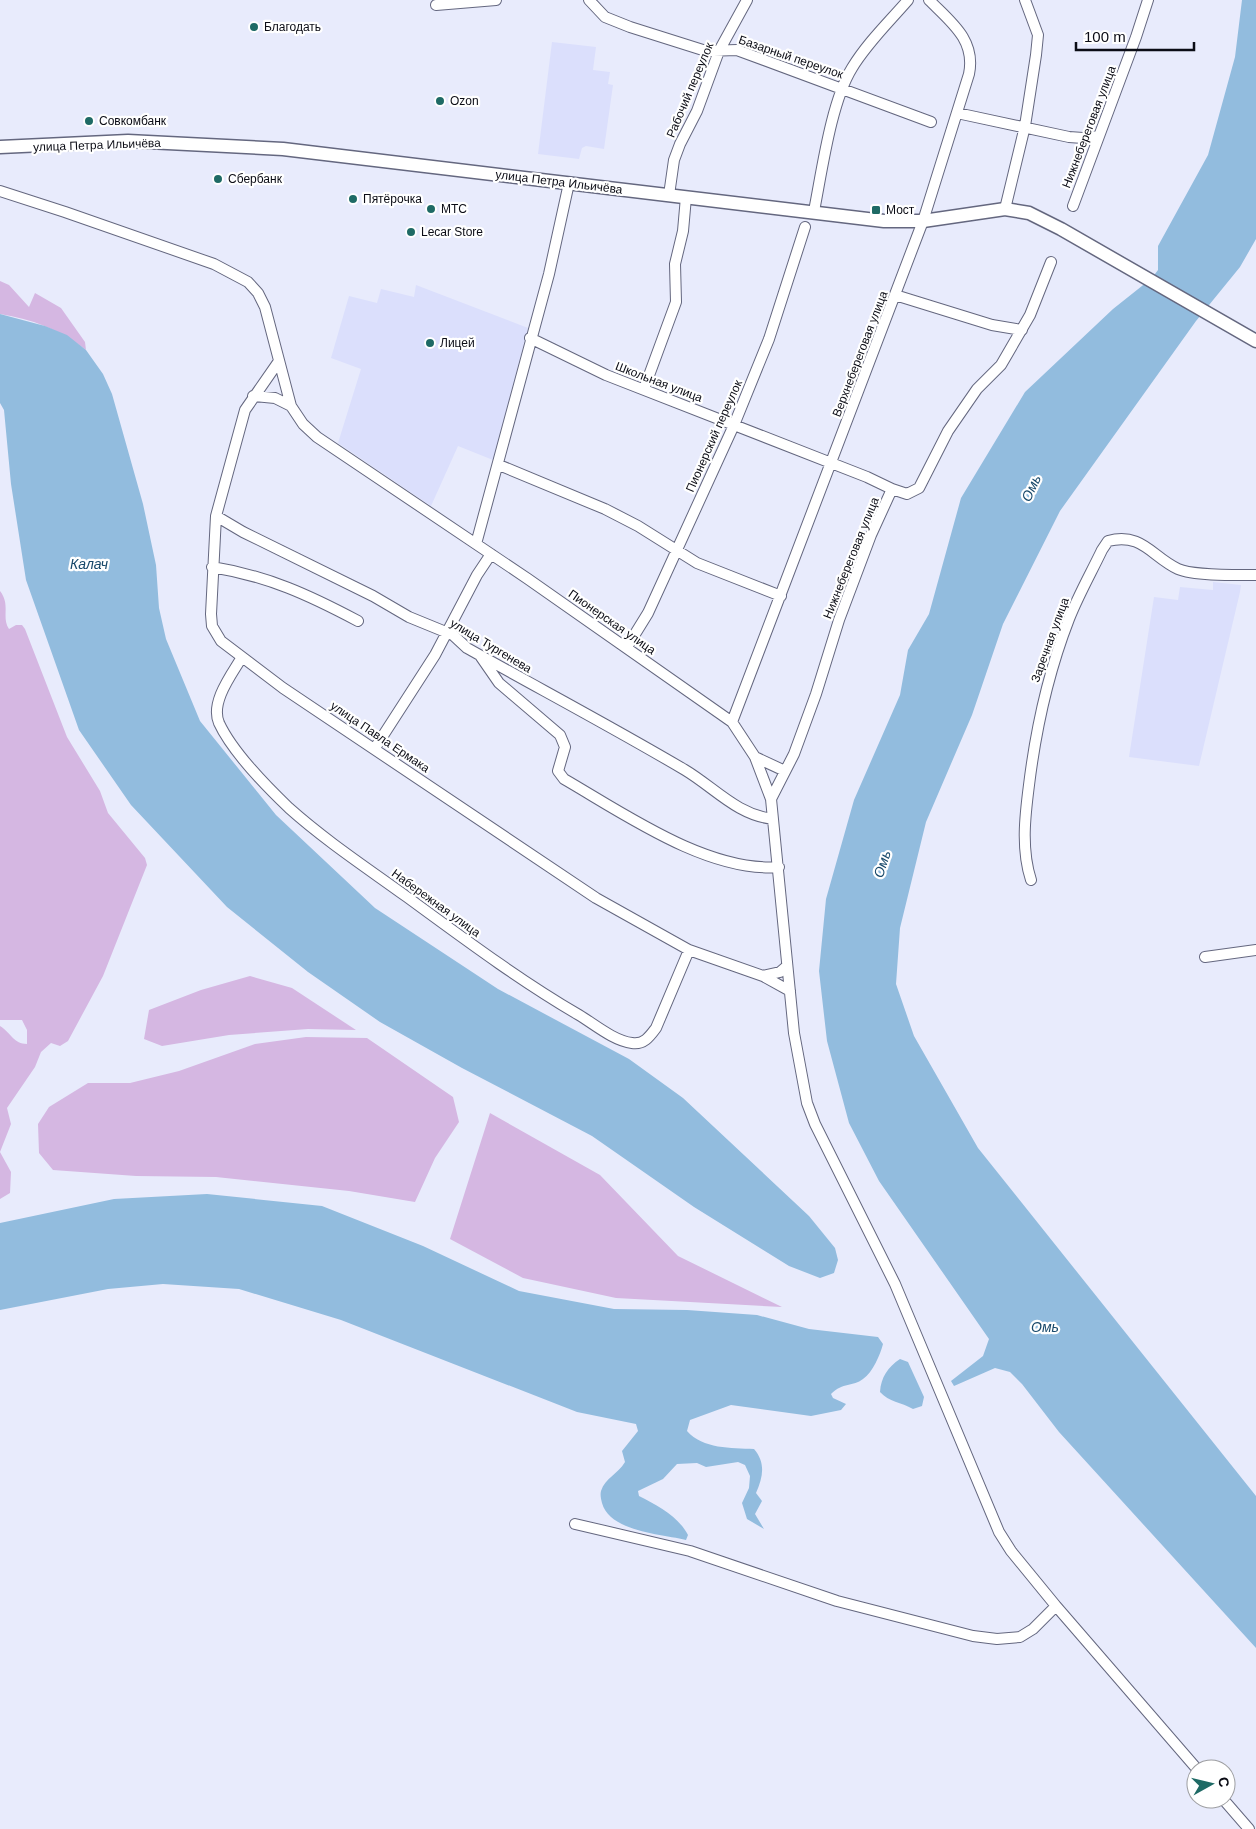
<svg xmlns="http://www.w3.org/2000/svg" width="1256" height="1829" font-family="Helvetica,sans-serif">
<rect width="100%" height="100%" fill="#e8ebfc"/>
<path fill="#dbdffc" d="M552,42L596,47L593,70L610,72L608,84L613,85L604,149L586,146L582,148L579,159L538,154Z
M416,285L528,328L493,460L458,446L431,506L338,443L361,369L331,358L349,296L377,303L381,289L414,297Z
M1213,582L1241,585L1240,592L1199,766L1129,757L1154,597L1178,600L1180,587L1213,590Z"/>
<path fill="#d5b7e2" d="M0,281L9,285L29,307L35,293L61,308L85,342L86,350C61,330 32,319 0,314Z
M0,591C11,605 1,617 9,629L16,625H22L25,629L67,737L100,791L108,813L145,858L147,865L103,976L68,1041L60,1046L51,1043L41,1052L35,1067L7,1108L11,1124L0,1152L11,1172L10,1193L0,1199V1026C11,1033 14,1044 27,1044V1030L22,1020H0Z
M250,976L292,988L356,1030L308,1029L229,1035L162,1046L144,1039L149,1010L201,990Z
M306,1037L367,1038L453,1097L459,1122L435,1158L415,1202L349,1191L216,1177L136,1176L53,1170L39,1153L38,1124L49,1107L88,1083H130L179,1071L255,1044Z
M490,1113L600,1175L678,1256L782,1307L616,1298L523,1278L450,1239Z"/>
<path fill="#92bcde" d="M1242,0H1256V239L1240,267L1196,321L1060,511L1003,624L972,715L926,822L900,928L896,984L914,1036L978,1148L1256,1496V1648L1059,1432L1022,1384L1010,1372L995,1368L954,1386L951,1381L983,1356L989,1339L879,1181L849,1123L827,1041L819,971L826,899L854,800L900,695L908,650L929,614L961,498L1025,392L1113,309L1152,278L1158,270V246L1208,155L1235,57Z
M0,314L45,326L67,335L86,350L103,374L112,394L143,504L156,565L159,608L166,639L200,721L276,815L375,908L498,989L629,1059L683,1098L809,1216L835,1248L838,1260L834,1273L820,1278L789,1266L694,1207L592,1136L462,1068L380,1022L308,972L227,907L131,805L79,730L26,580L11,484L4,410L0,403Z
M207,1194L322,1206L423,1246L519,1291L614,1309L687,1310L757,1315L809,1329L878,1337L883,1344C880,1355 873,1372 863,1379C853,1387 843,1382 831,1394L833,1398L846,1404L841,1410L811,1416L731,1405L690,1420L687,1431C703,1449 731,1448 754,1449C766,1463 763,1477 756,1493L762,1501L755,1514L764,1529L747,1519L742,1503L749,1488L750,1476L745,1465L738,1462L706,1467L697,1463L677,1464L663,1479L638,1491L639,1496C658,1506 678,1516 688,1535L686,1540C662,1534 610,1532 602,1503C601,1499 600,1495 601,1491C605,1478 618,1474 625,1462L622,1451L638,1431L636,1424L577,1412L341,1320L239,1289L163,1284L108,1289L0,1310V1223L114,1199Z
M900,1359L908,1362L924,1397L922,1406L913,1409C901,1402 889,1402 880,1392C881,1377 888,1367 900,1359Z"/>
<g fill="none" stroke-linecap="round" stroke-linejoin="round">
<defs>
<path id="minor" d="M589,0L605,17L630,27L706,51L737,50L931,122
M436,5L496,0
M957,113L1069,137L1083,138L1099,136
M0,191L65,212L214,264L248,282L258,293L265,307L291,406L303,424L317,437L528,579L732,722L755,757L771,799L794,1033L807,1103L815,1124L895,1284L999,1532L1011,1551L1056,1606L1197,1769
M669,195L674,160L680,144L697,111L719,51L747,0
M1073,206L1136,37L1148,0
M1005,209L1025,126L1036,55L1038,35L1025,0
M814,211C822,171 831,102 852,68C867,43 889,22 908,0
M895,295L992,325L1022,330
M530,338L606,375L867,477L892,489
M279,361L245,410L216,516L211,614L212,626L221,641L283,688L596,898L689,950L763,976L790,991
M644,389L676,302L675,264L683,231L686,197
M253,396L275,398L291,406
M499,465L605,509L638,526L697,563L781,596
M216,516L243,532L373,596L409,617L453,635L467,648C540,689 614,728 685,770C715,788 737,815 773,819
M476,544L549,274L569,183
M212,567C268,576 309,595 358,621
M627,647L648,613L734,425L769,339L805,227
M242,657C232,674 210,702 219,723C232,751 267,787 289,808C326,841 367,868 407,897C463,938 519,980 579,1015C594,1024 614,1041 632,1043C644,1045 650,1036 656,1028L689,950
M481,657L499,683L560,735L565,747L558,771L564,779C623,813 708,873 779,867
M732,722L923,221L969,74C976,40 951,22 929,0
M375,748L435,655L477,575L491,554
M755,757L785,771
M771,799L794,754L816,694L839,620L871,535L892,489L907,494L919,488L948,431L977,389L1001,365L1030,315L1051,262
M1031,880C1021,849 1025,816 1029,785C1036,728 1048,673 1069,619C1078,596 1091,573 1102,550L1108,541C1142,532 1152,557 1178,569C1194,576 1237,575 1256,575
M1205,957L1256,950
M763,976L780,972L787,966
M575,1524L690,1551L837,1601L973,1636L997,1639L1020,1637L1033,1629L1056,1606
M1223,1799L1249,1829"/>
<path id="major" d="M0,147L128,141L283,149L884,221H923L1005,209L1029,213L1061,229L1256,341"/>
</defs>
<use href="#minor" stroke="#64677f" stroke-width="12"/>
<use href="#major" stroke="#64677f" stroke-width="15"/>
<use href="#minor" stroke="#fff" stroke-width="10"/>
<use href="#major" stroke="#fff" stroke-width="12"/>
</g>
<g fill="#1e6a65" stroke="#fff" stroke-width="2">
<circle cx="254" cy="27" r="5"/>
<circle cx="440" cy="101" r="5"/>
<circle cx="89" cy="121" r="5"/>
<circle cx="218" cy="179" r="5"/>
<circle cx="353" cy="199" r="5"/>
<circle cx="431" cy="209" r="5"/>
<rect x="871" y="205" width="10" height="10" rx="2.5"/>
<circle cx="411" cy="232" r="5"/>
<circle cx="430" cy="343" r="5"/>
</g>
<g text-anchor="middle" stroke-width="4.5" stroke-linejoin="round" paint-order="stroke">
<g font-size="12" fill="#0b0c15" stroke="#fff" text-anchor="start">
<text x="264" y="31">Благодать</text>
<text x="450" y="105">Ozon</text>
<text x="99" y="125">Совкомбанк</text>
<text x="228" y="183">Сбербанк</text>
<text x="363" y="203">Пятёрочка</text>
<text x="441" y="213">МТС</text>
<text x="886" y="214">Мост</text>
<text x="421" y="236">Lecar Store</text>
<text x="440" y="347">Лицей</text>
</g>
<g font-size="12" fill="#0b0c15" stroke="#fff">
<text transform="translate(791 57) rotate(19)" y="4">Базарный переулок</text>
<text transform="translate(690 90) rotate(-67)" y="4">Рабочий переулок</text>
<text transform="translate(1089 127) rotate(-69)" y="4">Нижнебереговая улица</text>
<text transform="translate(97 145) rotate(-2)" y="4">улица Петра Ильичёва</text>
<text transform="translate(559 182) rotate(7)" y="4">улица Петра Ильичёва</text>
<text transform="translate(860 354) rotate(-69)" y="4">Верхнебереговая улица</text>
<text transform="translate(659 382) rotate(21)" y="4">Школьная улица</text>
<text transform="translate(714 436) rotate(-66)" y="4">Пионерский переулок</text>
<text transform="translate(851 558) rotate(-68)" y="4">Нижнебереговая улица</text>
<text transform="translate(612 622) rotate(35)" y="4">Пионерская улица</text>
<text transform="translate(1050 640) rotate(-70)" y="4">Заречная улица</text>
<text transform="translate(491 646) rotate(31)" y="4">улица Тургенева</text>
<text transform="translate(380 737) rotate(34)" y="4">улица Павла Ермака</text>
<text transform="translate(436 903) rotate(36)" y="4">Набережная улица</text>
</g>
<g font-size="14" font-style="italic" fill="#17486a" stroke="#fff">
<text transform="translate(1031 488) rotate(-65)" y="5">Омь</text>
<text x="89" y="569">Калач</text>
<text transform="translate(882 864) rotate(-72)" y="5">Омь</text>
<text x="1045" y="1332">Омь</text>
</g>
</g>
<g transform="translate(1211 1784) rotate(82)"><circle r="24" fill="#ffffff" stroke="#9d9ea1"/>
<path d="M0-4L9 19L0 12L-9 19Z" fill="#1e6a65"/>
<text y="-8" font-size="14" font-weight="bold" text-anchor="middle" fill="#0b0c15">С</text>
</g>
<path d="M1076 42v8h118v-8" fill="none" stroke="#0b0c15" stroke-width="2.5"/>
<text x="1084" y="42" font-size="15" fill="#0b0c15" stroke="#ffffff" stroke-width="4" paint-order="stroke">100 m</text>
</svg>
